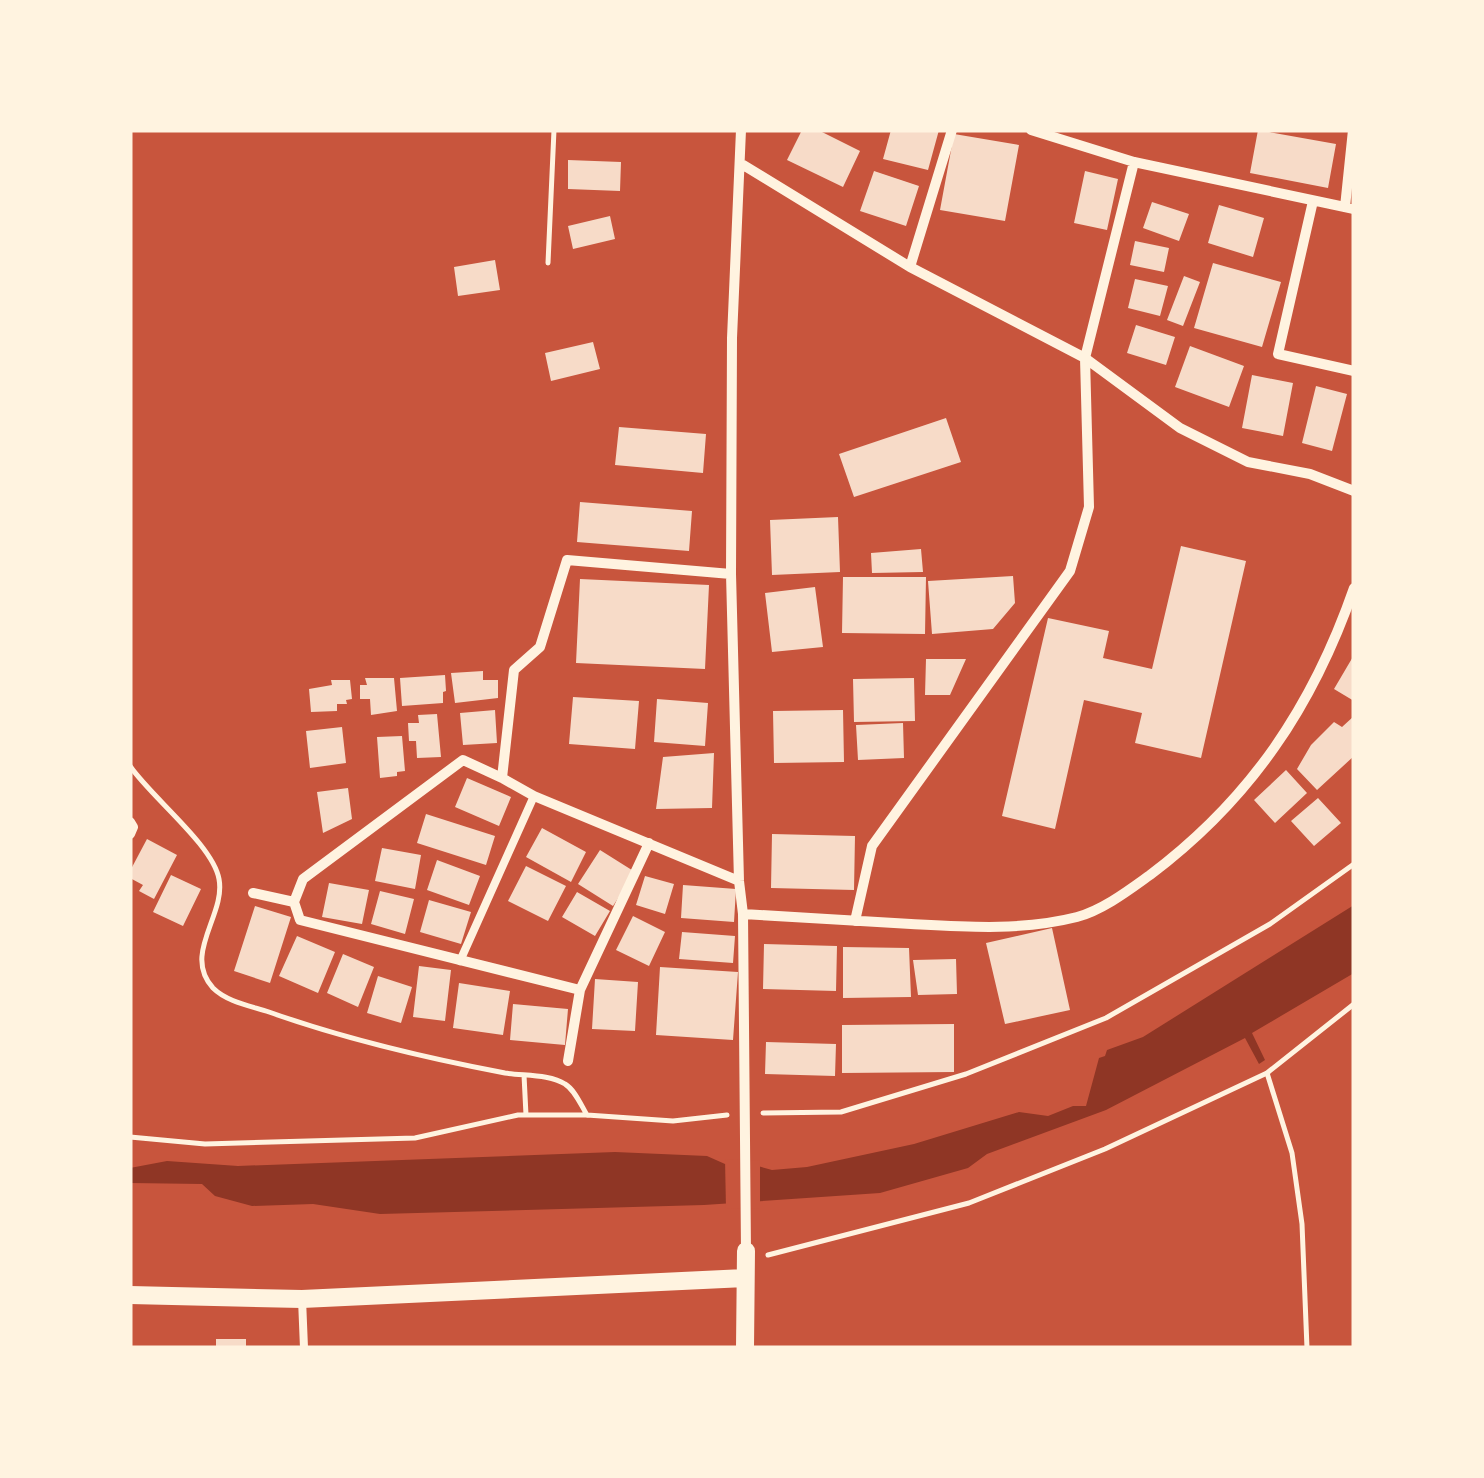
<svg xmlns="http://www.w3.org/2000/svg" width="1484" height="1478" font-family="Figtree,sans-serif">
<rect width="100%" height="100%" fill="#c8553d"/>
<path fill="#8f3625" d="M1354,905V973L1252,1033L1265,1060L1259,1064L1245,1038L1106,1110L987,1154L968,1168L880,1193L704,1205L380,1214L313,1204L252,1206L215,1196L202,1184L130,1183V1168L167,1161L238,1166L615,1152L707,1156L725,1164L758,1166L772,1170L807,1167L914,1144L1019,1112L1048,1116L1073,1106H1086L1099,1058L1105,1056L1107,1050L1143,1037Z"/>
<path fill="#c8553d" d="M725,1159L760,1161V1208L726,1209Z"/>
<path fill="#f7dbc8" d="M802,130H818L860,151L843,187L787,160Z
M891,130H939L928,170L883,159Z
M1258,130L1336,144L1328,188L1250,173Z
M954,134L1019,145L1005,221L940,210Z
M568,160L621,162L620,191L568,189Z
M874,171L919,186L906,226L860,211Z
M1085,171L1118,179L1107,230L1074,223Z
M1152,202L1189,214L1179,241L1143,228Z
M1219,205L1264,218L1253,257L1208,243Z
M610,216L615,239L573,249L568,226Z
M1135,241L1169,248L1164,272L1130,265Z
M495,260L500,290L458,296L454,267Z
M1213,263L1281,282L1262,347L1194,328Z
M1184,276L1200,282L1183,326L1167,320Z
M1135,279L1168,286L1160,316L1128,308Z
M1136,325L1175,337L1166,365L1127,353Z
M593,342L600,369L551,381L545,353Z
M1190,346L1244,366L1229,407L1175,387Z
M1252,375L1293,383L1283,436L1242,428Z
M1316,386L1347,394L1332,451L1302,443Z
M946,418L961,462L854,497L839,454Z
M619,427L706,434L703,473L615,465Z
M580,502L692,511L689,551L577,542Z
M838,517L840,572L772,575L770,520Z
M1181,546L1246,561L1201,758L1135,743L1142,713L1084,700L1055,829L1002,816L1048,618L1109,631L1103,658L1152,669Z
M921,549L923,572L872,573L871,553Z
M1013,576L1015,603L993,629L932,634L928,581Z
M843,577H926L925,634L842,633Z
M580,579L709,585L705,669L576,663Z
M815,587L823,647L772,652L765,593Z
M1354,655V701L1334,689Z
M926,659H966L950,695H925Z
M483,671V680H498V698L455,703L451,673Z
M445,675L446,691L443,692V703L402,706L400,678Z
M365,678H394L397,711L371,715L370,699H360V685H367Z
M914,678L915,721L854,722L853,679Z
M331,680H350L352,699L346,700L347,704H337V711L311,712L309,689L332,685Z
M573,697L639,701L635,749L569,744Z
M657,699L708,703L705,746L654,742Z
M495,710L497,743L463,745L460,713Z
M843,710L844,762L774,763L773,711Z
M437,714L441,757L417,758L416,741H409L408,723H419L418,715Z
M1354,716V756L1317,790L1297,769L1311,745L1334,722L1342,727Z
M903,723L904,758L858,760L856,725Z
M342,727L346,763L310,768L306,731Z
M402,736L405,771L397,772V776L380,778L377,737Z
M714,753L712,808L656,809L663,757Z
M1286,770L1307,793L1275,823L1254,800Z
M467,778L511,797L499,826L455,807Z
M348,788L352,819L323,833L317,792Z
M1318,798L1341,823L1314,846L1291,821Z
M426,814L495,836L486,865L417,843Z
M542,828L586,852L571,882L526,857Z
M772,834L855,836L854,890L771,888Z
M147,839L177,855L154,899L139,891L143,885L130,878V871Z
M382,848L421,855L415,889L375,881Z
M600,850L635,872L613,906L578,884Z
M437,860L480,876L469,905L427,890Z
M526,866L566,886L548,921L508,901Z
M171,875L201,889L183,926L153,912Z
M645,876L674,884L665,914L636,905Z
M329,883L369,890L362,924L322,917Z
M683,885L736,889L734,922L681,918Z
M380,891L414,899L405,934L371,924Z
M577,892L610,911L595,936L562,917Z
M429,900L471,912L461,944L420,932Z
M255,906L291,917L270,983L234,971Z
M633,916L665,932L649,966L616,950Z
M1052,928L1070,1010L1005,1024L986,943Z
M682,932L735,936L733,963L679,959Z
M297,936L335,952L318,993L279,976Z
M764,944L837,946L836,991L763,989Z
M843,947L909,948L911,997L843,998Z
M343,954L374,967L358,1007L327,993Z
M956,959L957,994L918,995L913,960Z
M419,966L451,970L445,1021L413,1017Z
M660,967L738,972L733,1040L656,1035Z
M378,976L412,987L401,1023L367,1013Z
M595,979L638,982L635,1031L592,1029Z
M459,983L510,991L503,1035L453,1028Z
M513,1004L568,1009L565,1045L510,1040Z
M954,1024V1072L842,1073V1025Z
M766,1042L836,1044L835,1076L765,1074Z
M216,1339H246V1348H216Z"/>
<g fill="none" stroke-linecap="round" stroke-linejoin="round">
<path stroke="#fff3e0" stroke-width="5" d="M548,263L554,130
M130,766C151,797 213,845 219,879C226,915 182,954 213,988C227,1002 251,1006 269,1012C345,1039 426,1058 505,1073C523,1076 550,1074 565,1084C575,1090 581,1105 587,1115
M1267,1073L1292,1153L1302,1224L1307,1348
M524,1075L526,1115
M763,1113L841,1112L966,1074L1106,1018L1270,924L1354,864
M130,1137L205,1144L415,1138L518,1115H587L673,1121L727,1115
M768,1255L969,1203L1105,1149L1267,1073L1354,1004"/>
<path stroke="#fff3e0" stroke-width="8" d="M460,961L534,796
M302,1299L304,1348"/>
<path stroke="#fff3e0" stroke-width="10" d="M741,130L732,338L731,574L739,881L743,914L746,1251
M1031,130L1134,162L1354,209
M740,163L910,267L1085,358L1180,428L1248,462L1310,474L1354,491
M1313,201L1278,354L1354,371
M1345,207L1353,130
M910,267L952,130
M502,778L534,796L739,881
M130,822L133,827L130,834
M253,893L294,902
M743,914C799,917 855,921 911,924C967,927 1022,931 1077,917C1103,910 1129,890 1150,875C1251,799 1313,706 1354,588
M855,921L872,846L1070,571L1089,507L1085,358L1134,162
M580,990L300,920L294,902L303,879L463,760L502,778L514,670L540,647L567,560L731,574
M568,1061L580,990L649,843"/>
<path stroke="#fff3e0" stroke-width="18" d="M130,1295L302,1299L745,1278
M745,1348L746,1251"/>
</g>
<rect width="1484" height="1478" fill="none" stroke="#fff3e0" stroke-width="265"/>
</svg>
